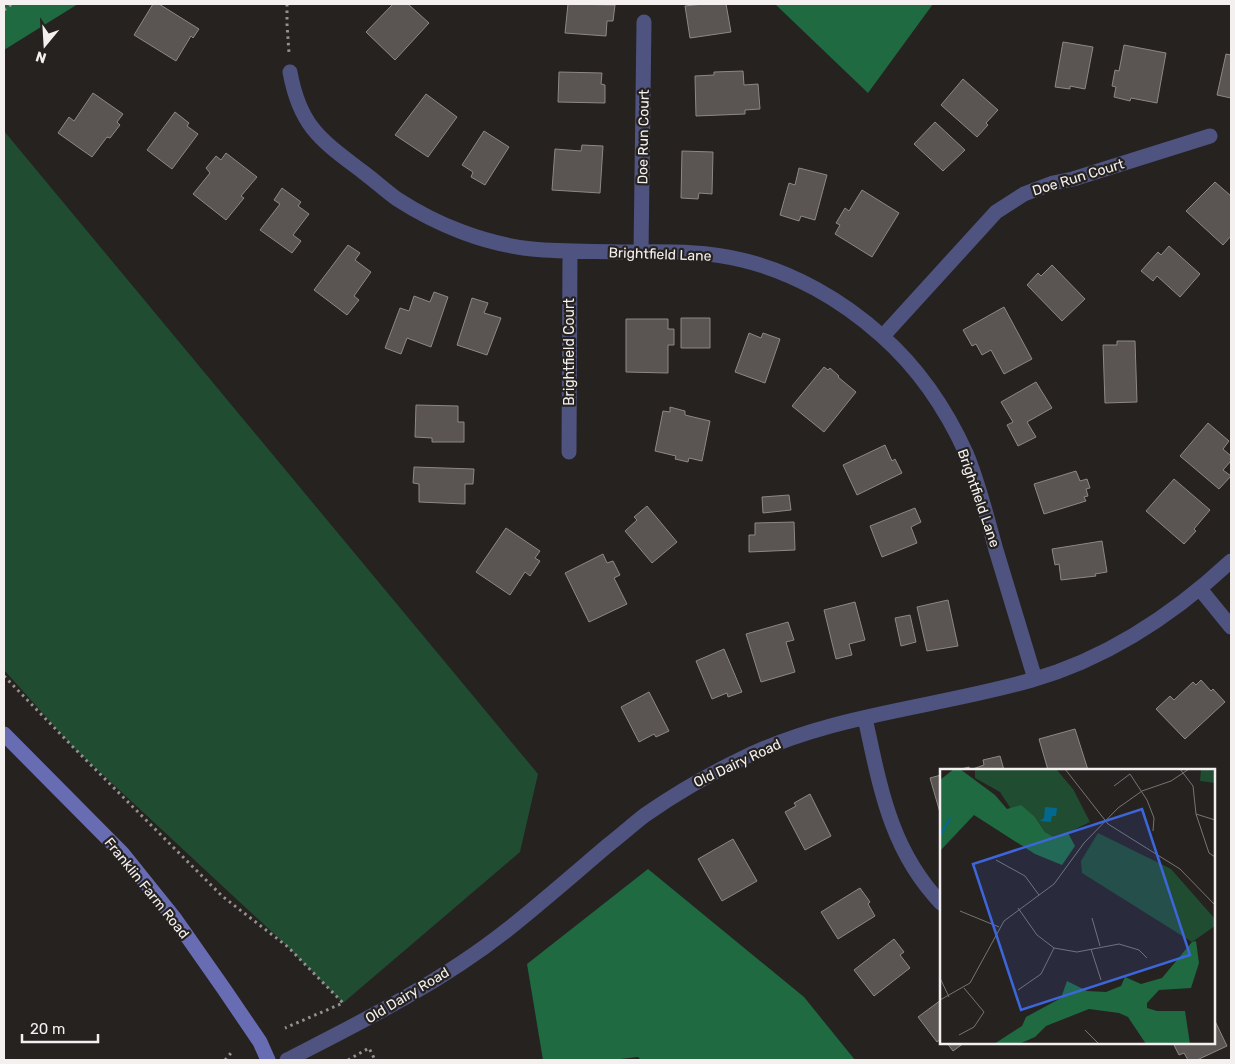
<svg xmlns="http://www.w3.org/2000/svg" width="1235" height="1064" font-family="Rubik,sans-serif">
<rect width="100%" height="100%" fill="#262220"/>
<path fill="#204c32" d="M4,131L538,774L520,852L343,1003L288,947L73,747L4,670Z"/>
<path fill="#1f6a41" d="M4,4H78L4,50Z
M775,4H933L868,93Z
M648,869L804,997L855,1060H641L638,1057L612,1060H543L527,964Z"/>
<path fill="#5a5452" stroke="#8e8786" d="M153,4H159L199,29L193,38L191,36L176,61L134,35Z
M393,4H408L429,23L395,60L366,32Z
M568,4L615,5L613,21H607L606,36L565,33Z
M703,4H726L731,32L690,38L685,6Z
M1063,42L1093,47L1085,89L1070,86V89L1055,87Z
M1124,45L1166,53L1157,103L1131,98L1130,101L1114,97L1116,87L1112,86L1115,70L1119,71Z
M1226,54L1231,55V98L1217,95Z
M743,71L744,85L758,84L760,109L745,110V114L696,116L695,76L714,75V72Z
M559,72L602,73L601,84L605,85V103L558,102Z
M963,79L998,110L986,123L988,125L977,137L941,105Z
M93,93L123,114L117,122L120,125L110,138L107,137L92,157L58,133L69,117L74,121Z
M426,94L457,117L428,157L395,135Z
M175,112L189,123L187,126L198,134L172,169L147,150Z
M935,122L965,150L943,171L914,144Z
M484,131L509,147L485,185L471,177L473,172L462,165Z
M582,145L603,146L600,193L552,190L555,149L581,151Z
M682,151L713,152L712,194L699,193L698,199L681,198Z
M226,153L257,177L241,196L244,198L226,220L193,194L210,173L206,168L216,156L221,160Z
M799,168L827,175L815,220L801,216L799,221L780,215L789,183L795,185Z
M1215,182L1231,196V236L1223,245L1186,211Z
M282,188L301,202L298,206L309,214L293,235L301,241L292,253L260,230L280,204L274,200Z
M862,190L899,213L872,257L835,234L840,225L836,223L845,208L849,211Z
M348,245L360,253L355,260L371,272L354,296L359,300L347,315L314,290Z
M1169,246L1200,274L1180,297L1157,276L1153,281L1141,271L1158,252L1161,255Z
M1052,265L1085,299L1062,321L1027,285L1038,273L1041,276Z
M434,292L448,297L431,347L407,338L401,354L385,348L400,308L409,311L414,296L430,302Z
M472,298L488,303L484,313L501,318L487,355L457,345Z
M1004,307L1032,359L1004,374L991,350L982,355L976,344L972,346L963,330Z
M681,318H710V348H681Z
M626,319H668V329H674V345H668V373L626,372Z
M749,333L761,338L763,333L780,339L765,383L735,372Z
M1117,341H1135L1137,402L1105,403L1103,345H1117Z
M824,367L828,370L830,368L839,376L838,377L856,392L824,432L792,406Z
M1036,382L1052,408L1027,422L1036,437L1018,446L1007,425L1013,422L1001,402Z
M416,405L458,406V422H464V442H432V438L415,437Z
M670,407L685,411V415L710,421L702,461L689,458L688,462L675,459L676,456L655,451L663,411L670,412Z
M1208,423L1229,441L1223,449L1231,456V461L1223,470L1231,476L1219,489L1180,456Z
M885,445L892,461L895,459L902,473L857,495L843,465Z
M414,467L474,469L473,484H465V504L419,502V484L413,483Z
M1076,471L1080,481L1087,479L1090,488L1086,489L1088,496L1084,497L1086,501L1044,514L1034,484Z
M1174,479L1210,510L1194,529L1196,531L1184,544L1146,511Z
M789,495L791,510L763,513L762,497Z
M647,506L677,542L652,563L625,531L637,520L634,517Z
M915,508L921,522L911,527L917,543L882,557L870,526Z
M794,522L795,550L749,552V535H755V523Z
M506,528L540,551L535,558L540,561L530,576L525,572L510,595L476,572Z
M1102,541L1107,572L1095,574L1096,576L1061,580L1059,564L1055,565L1052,549Z
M603,554L607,563L613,561L620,575L614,578L627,604L589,622L565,573Z
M948,600L958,646L927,651L917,607Z
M855,602L865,640L849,644L852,655L836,659L824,610Z
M910,615L916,642L901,646L895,618Z
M788,622L794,640L786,642L795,672L761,682L746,634Z
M724,649L742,692L728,697L727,693L712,699L696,661Z
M1201,680L1211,691L1213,689L1225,702L1185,739L1156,709L1170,696L1174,700L1193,682L1196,685Z
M649,692L669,731L656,737L654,734L639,742L621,707Z
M1075,729L1088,770H1048L1039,739Z
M1000,756L1004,770H957L969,767L970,770L984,765L983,760Z
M941,775V816L930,778Z
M810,794L831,836L805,850L785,812L796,806L794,803Z
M733,839L757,881L722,901L698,859Z
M860,888L870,902L868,904L875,916L838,939L821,912Z
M894,939L904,952L900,955L910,968L874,996L854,970Z
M941,1000V1039L937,1042L918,1017Z
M1214,1019L1227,1046L1197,1060H1188L1184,1053L1179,1055L1173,1043H1214Z
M947,1043H964L953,1051Z"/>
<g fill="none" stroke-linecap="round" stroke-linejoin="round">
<path stroke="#949190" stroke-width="3" stroke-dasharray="2.5 4" stroke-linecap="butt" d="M287,4V24L289,53
M4,10L12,4
M4,676L73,747L222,896L288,947L343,1003L285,1028
M225,1060L231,1053
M348,1060L369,1048L375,1060"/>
<path stroke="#4f537f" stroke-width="15" d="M290,72C300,127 321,140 363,172C375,181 386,191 397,199C437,225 485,244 532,249C563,252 593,251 624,252C663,252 703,250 742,260C793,272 842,300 882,336C918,368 946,409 966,453C979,484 987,518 996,550C1009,593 1022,636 1035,679
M641,252L644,22
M883,336L996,212L1024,194L1053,183L1073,179L1210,136
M569,452L570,251
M1200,589L1231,627
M865,718C880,786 890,850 941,903
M287,1060C363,1021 440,983 507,930C541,903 574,874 607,846C620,836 632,825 645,815C675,794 706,776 739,760C830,714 935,708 1032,680C1109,658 1174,614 1231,561"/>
<path stroke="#686db3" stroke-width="15" d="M4,734L122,853L175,919L224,989L260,1042L268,1060"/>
</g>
<g text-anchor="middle" stroke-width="4.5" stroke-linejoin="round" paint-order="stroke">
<g font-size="14" fill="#f3f0ef" stroke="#262220">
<text transform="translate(643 137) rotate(-89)" y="5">Doe Run Court</text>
<text transform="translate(1078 177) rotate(-17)" y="5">Doe Run Court</text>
<text transform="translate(660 254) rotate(2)" y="5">Brightfield Lane</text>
<text transform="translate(569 352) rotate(-90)" y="5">Brightfield Court</text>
<text transform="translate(979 498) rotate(71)" y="5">Brightfield Lane</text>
<text transform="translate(737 763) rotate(-25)" y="5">Old Dairy Road</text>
<text transform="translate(147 888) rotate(51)" y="5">Franklin Farm Road</text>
<text transform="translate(407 995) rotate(-31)" y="5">Old Dairy Road</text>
</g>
</g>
<g transform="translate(940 769)">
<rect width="275" height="275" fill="#262220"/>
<path d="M35,0H116L133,20L150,53L115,70L105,63L95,48L71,40L60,23L35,9ZM275,0V14L260,12L261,0ZM158,64L231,100L275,150V157L252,173L142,104L141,92Z" fill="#204c32"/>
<path d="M14,0H20L55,26L67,40L81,36L95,48L105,63L115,69L128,64L135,77L122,96L95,85L34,46L0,82V11ZM256,172L259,194L251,219L219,221L207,234V239L217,242H245L250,275H206L188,248L179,244L149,240L106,257L95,268L79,275H54L82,257L86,248L121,229L127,212L147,222L166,223L181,217L185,208L201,215L222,209L252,173Z" fill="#1f6a41"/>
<path d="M105,38L117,39L116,47H112L111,53L100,52L104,49Z" fill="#03688d"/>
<path fill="none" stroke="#03688d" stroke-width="2.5" d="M0,67L10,49"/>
<path fill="none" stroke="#787473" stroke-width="1" d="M125,0L168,55L240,100L275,136M240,0L253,17L256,45L269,84L275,88M174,17L190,5L207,31L214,49L213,62M256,45L275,51M56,91L85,107L99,126M78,139L97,166L114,179L137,183L179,175L199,181L207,189M20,142L59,158M152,149L160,177M151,180L161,211M0,209L9,228M78,221L101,205L114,179M0,231L30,214L64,152L114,115L144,74L178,39L202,22L231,12L249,0M145,261L159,275M19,266L34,258L44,243L24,219"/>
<path fill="#3d66db" fill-opacity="0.15" stroke="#3d66db" stroke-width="2.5" d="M202,40L250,186L81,241L33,95Z"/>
<rect width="275" height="275" fill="none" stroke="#f3f0ef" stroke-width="2.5"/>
</g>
<rect width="1235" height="1064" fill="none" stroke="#f3f0ef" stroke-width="10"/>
<g transform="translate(45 45) rotate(198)" stroke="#262220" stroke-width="4" paint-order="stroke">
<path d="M0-4L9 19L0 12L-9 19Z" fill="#f3f0ef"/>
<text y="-8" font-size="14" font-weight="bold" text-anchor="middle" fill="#f3f0ef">N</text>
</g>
<path d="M22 1034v8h76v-8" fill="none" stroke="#f3f0ef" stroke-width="2.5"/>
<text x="30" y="1034" font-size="15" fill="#f3f0ef" stroke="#262220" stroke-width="4" paint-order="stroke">20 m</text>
</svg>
